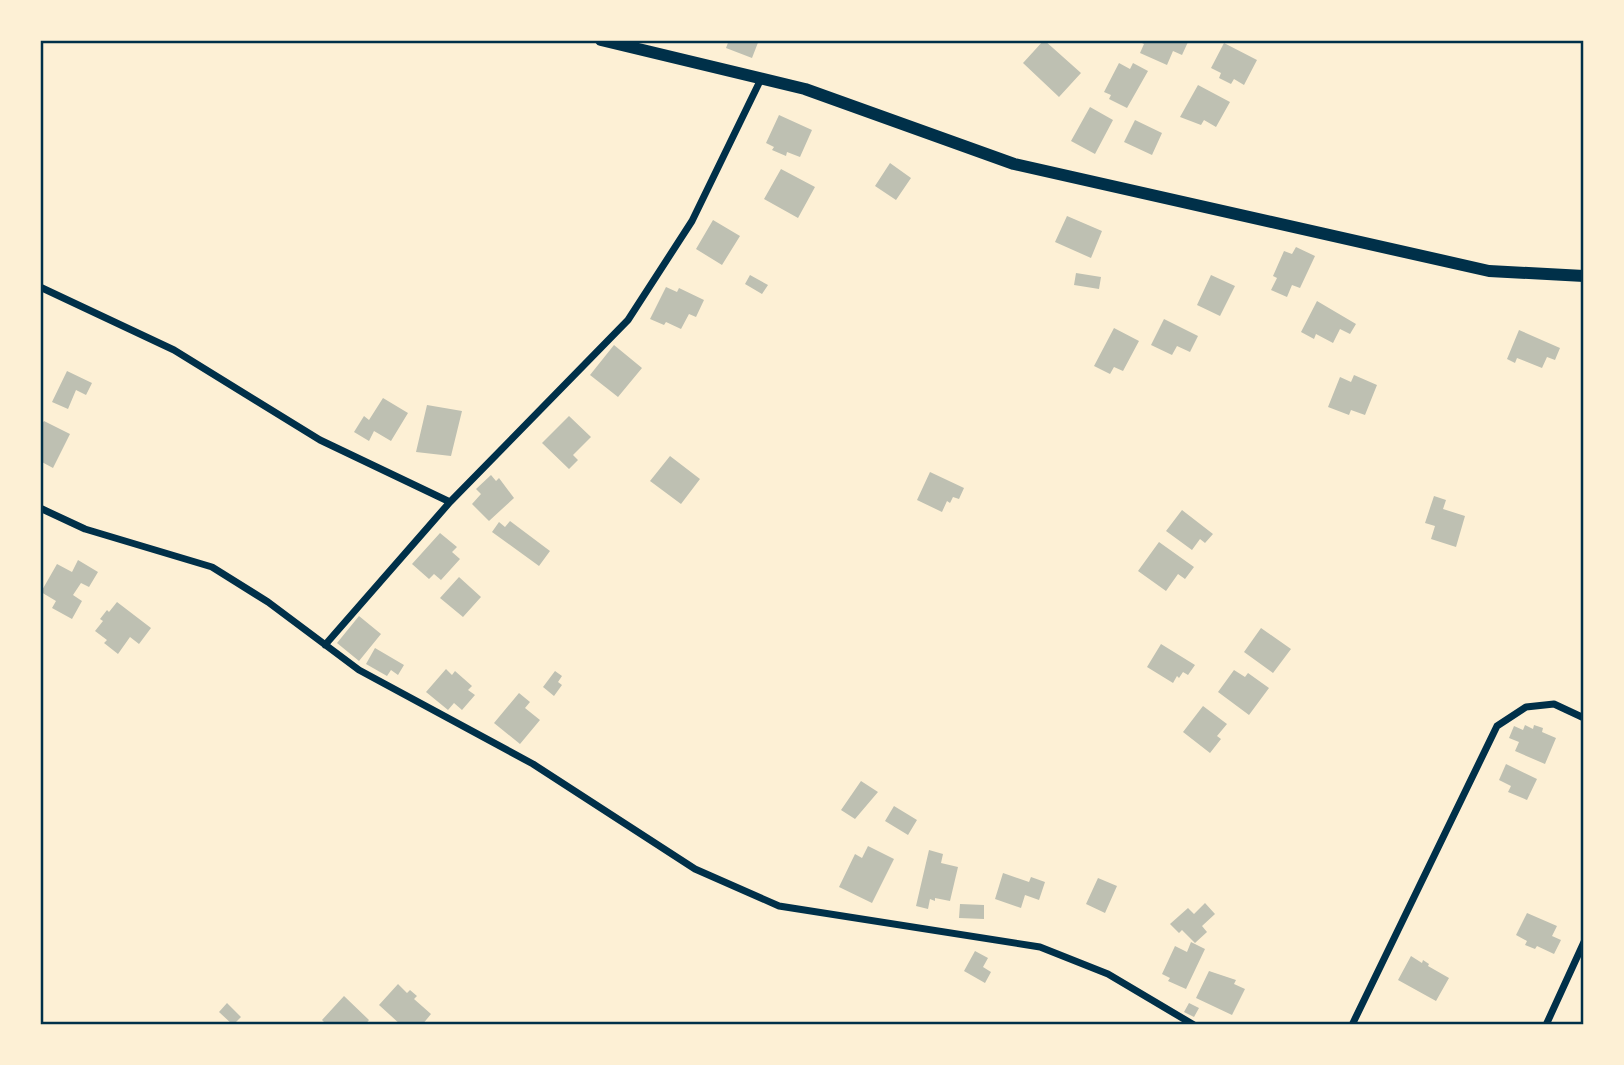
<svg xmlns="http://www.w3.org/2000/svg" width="1624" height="1065" font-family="Merriweather,serif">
<rect width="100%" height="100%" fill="#fdf0d5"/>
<path fill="#bec0b2" d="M729,40H759L752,58L726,48Z
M1044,40L1081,73L1059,97L1023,63Z
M1143,40H1183L1188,42L1182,55L1173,51L1167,65L1140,53L1144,44L1142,43Z
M1224,43L1257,60L1244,85L1234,79L1231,84L1219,78L1221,73L1211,68Z
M1119,63L1130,69L1133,63L1148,71L1127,108L1109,99L1111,95L1104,92Z
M1198,85L1230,102L1216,127L1204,120L1201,125L1180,117Z
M1090,107L1113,120L1095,154L1071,141Z
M779,115L812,130L800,157L787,152L786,156L772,150L774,147L766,143Z
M1135,120L1162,133L1152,155L1124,142Z
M890,163L911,178L896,200L875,186Z
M781,169L815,187L798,218L764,199Z
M1067,216L1102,231L1091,258L1055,242Z
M713,220L740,236L722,265L696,249Z
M1296,247L1315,256L1300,288L1292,285L1287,297L1271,290L1277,278L1273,276L1284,251L1292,254Z
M1076,273L1101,277L1099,289L1074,285Z
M750,275L768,285L762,294L745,284Z
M1211,275L1235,286L1220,316L1197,305Z
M666,287L677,292L679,288L704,300L696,317L689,314L681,329L666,322L664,325L650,319Z
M1317,301L1356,324L1350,334L1340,329L1333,343L1316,334L1314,339L1301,332Z
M1164,319L1198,336L1190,352L1177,346L1172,355L1151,345Z
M1114,328L1139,341L1123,371L1114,367L1110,374L1094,366Z
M1519,330L1560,348L1555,360L1547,357L1542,368L1517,358L1515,363L1507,359Z
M614,345L642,368L618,397L590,375Z
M67,371L92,383L86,395L76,390L68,409L52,402Z
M1354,375L1377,385L1365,415L1351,410L1349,415L1328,407L1340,377L1351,382Z
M383,398L408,413L391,441L374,431L369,441L354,432L364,416L369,420Z
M427,405L462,411L451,456L416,452Z
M569,416L591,437L573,455L578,460L569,469L542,443Z
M44,421L70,434L53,468L40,461V427Z
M670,456L700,479L681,504L650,481Z
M930,472L964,488L959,499L953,497L950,503L947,501L942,512L917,500Z
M491,475L496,481L499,478L514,498L489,521L472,504L481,494L476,489Z
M1434,496L1446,500L1443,509L1465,516L1456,547L1431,539L1435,526L1425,523Z
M1182,510L1213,534L1205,543L1200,539L1192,550L1166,531Z
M510,521L550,551L539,566L492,532L499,522L505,527Z
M440,533L457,547L452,552L460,559L441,580L434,574L429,579L412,564Z
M1159,542L1194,567L1185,579L1178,574L1166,591L1138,571Z
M78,560L98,572L89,587L81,583L73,595L82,601L72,619L52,608L56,601L41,592L57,564L72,572Z
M459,577L481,597L463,617L440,598Z
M117,602L151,628L139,644L130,637L118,654L104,643L107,640L95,631L103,621L100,619L107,610L109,612Z
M359,616L381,634L359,661L337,643Z
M1261,628L1291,649L1273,673L1244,652Z
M1161,644L1195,665L1188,675L1183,672L1179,678L1177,676L1173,683L1147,667Z
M375,648L404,665L398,675L391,670L387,676L366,664Z
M446,669L452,675L455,671L472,686L468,690L475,695L462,710L454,703L448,710L426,692Z
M1234,670L1245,677L1248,673L1269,688L1249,715L1218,692Z
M555,671L562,676L558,682L562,685L554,696L543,687Z
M519,693L530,702L525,708L540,720L520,744L494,723Z
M1203,706L1227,724L1217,736L1221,739L1210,753L1183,732Z
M1525,725L1533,729L1534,725L1543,728L1542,732L1556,738L1545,764L1515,751L1519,742L1509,738L1514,726L1523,730Z
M1506,764L1537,779L1527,800L1508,792L1511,786L1499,780Z
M861,781L878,792L855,819L841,810Z
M894,806L917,820L908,835L885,821Z
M868,846L894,859L872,903L839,887L855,854L862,858Z
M929,850L943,854L941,863L958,867L950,901L935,898V901L930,899L928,909L916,906Z
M1003,873L1029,882L1031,877L1045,882L1039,900L1025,895L1021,908L995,899Z
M1098,878L1117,886L1105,913L1086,904Z
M1205,903L1215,914L1202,926L1207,932L1195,943L1182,930L1179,933L1170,924L1188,908L1194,914Z
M960,904L984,905V919L959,918Z
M1527,913L1557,926L1552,936L1561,940L1554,954L1537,946L1535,949L1525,945L1527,941L1516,935Z
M1191,942L1205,949L1186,989L1168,981L1170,978L1162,974L1175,946L1187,952Z
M975,951L988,958L983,967L991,972L985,983L964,971Z
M1411,956L1422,963L1423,960L1429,964L1428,966L1449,978L1436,1001L1398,980Z
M1209,971L1236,980L1234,984L1245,989L1232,1015L1196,998Z
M398,984L407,993L410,990L417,996L414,999L431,1014L422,1025H412L408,1022L401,1025L379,1005Z
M344,996L369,1020L365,1025H327L322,1020Z
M227,1003L241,1017L233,1025L219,1012Z
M1189,1003L1199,1008L1194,1017L1184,1012Z"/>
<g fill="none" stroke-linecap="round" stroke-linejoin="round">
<path stroke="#003049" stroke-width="7" d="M40,287L174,350L320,440L450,502
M40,508L85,529L212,567L268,602L359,670L533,764L695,869L779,906L1040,947L1108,974L1194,1025
M325,645L450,502L628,320L692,221L761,79
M1352,1025L1497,726L1526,707L1554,704L1584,718
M1546,1025L1584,942"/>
<path stroke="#003049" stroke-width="12" d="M601,40L805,89L1014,164L1489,271L1584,276"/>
</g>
<rect width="1624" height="1065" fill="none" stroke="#fdf0d5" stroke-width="84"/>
<rect x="42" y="42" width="1540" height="981" fill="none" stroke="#003049" stroke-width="2.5"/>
</svg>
